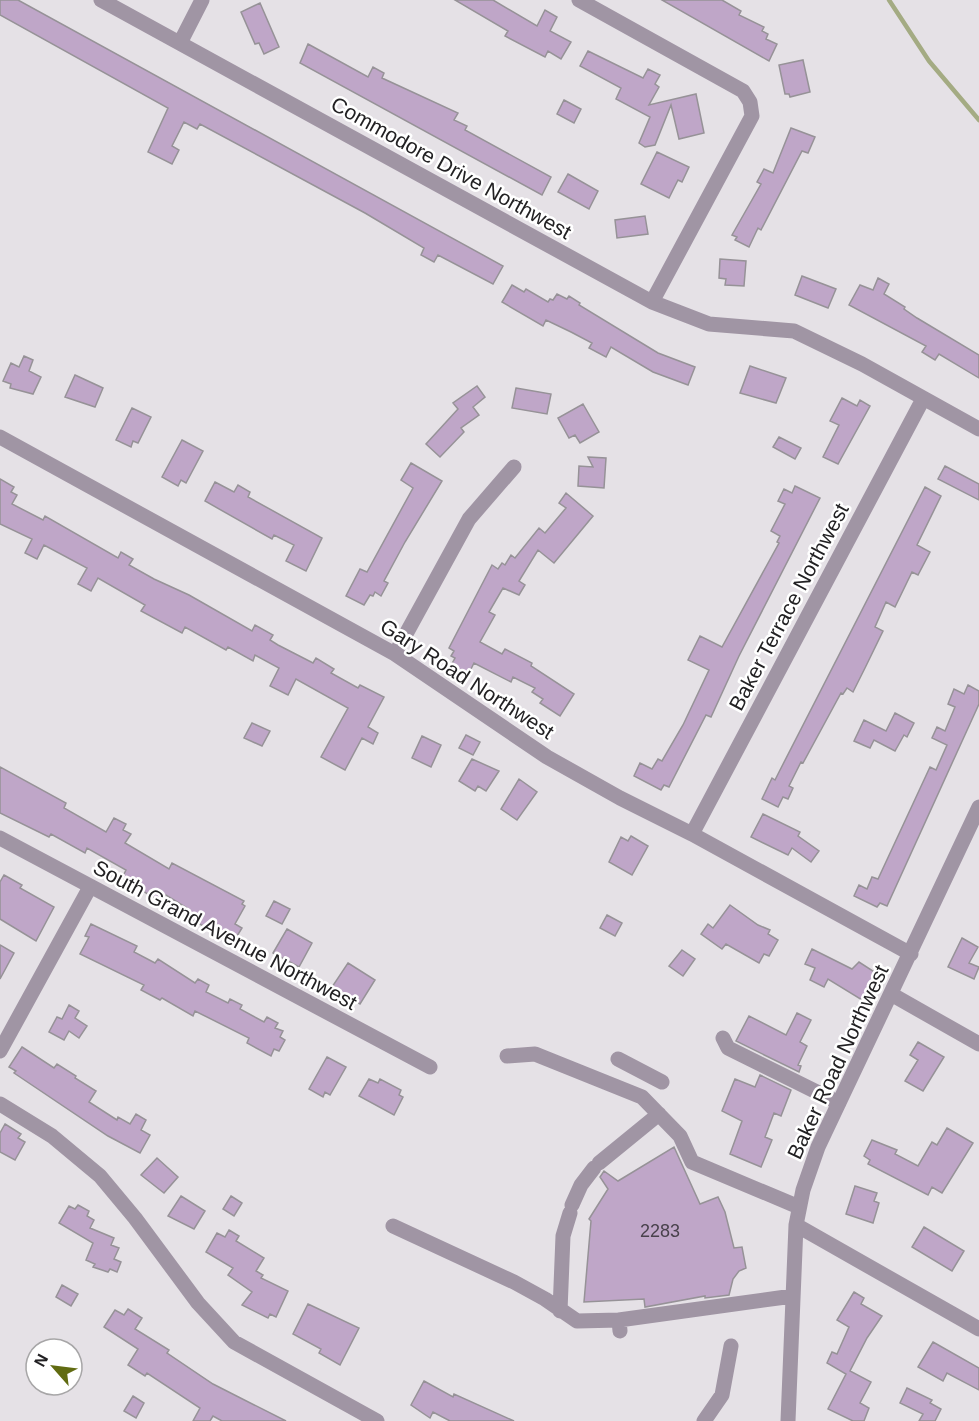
<svg xmlns="http://www.w3.org/2000/svg" width="979" height="1421" font-family="Helvetica,sans-serif">
<rect width="100%" height="100%" fill="#e5e1e6"/>
<g fill="none" stroke-linecap="round" stroke-linejoin="round">
<path stroke="#a4ab83" stroke-width="4.5" d="M889,0L929,61L979,120"/>
</g>
<path fill="#bfa6c8" stroke="#969297" stroke-width="1.5" d="M0,0H18L503,266L493,284L438,255L434,262L421,255L424,248L365,213L200,124L197,129L184,122L172,146L179,150L172,164L148,152L168,108L0,15Z
M455,0H493L537,26L545,10L557,17L550,31L571,42L561,59L548,51L545,57L505,36L508,31Z
M662,0H722L741,11L739,15L764,27L762,31L768,34L766,39L777,44L769,61Z
M260,3L279,47L264,54L259,43L255,44L241,12Z
M308,44L368,77L373,67L384,73L382,78L458,113L454,120L467,126L465,130L551,177L542,195L300,63Z
M588,51L643,78L648,69L660,75L655,84L659,87L649,105L696,94L704,133L679,139L671,105L655,145L645,147L639,143L650,117L616,99L621,88L580,66Z
M803,60L810,92L790,97L789,94H785L779,65Z
M564,100L581,109L574,123L557,114Z
M791,128L815,137L808,153L802,151L761,230L758,228L749,247L735,240L737,237L732,235L761,184L757,182L764,169L773,173Z
M657,152L689,167L682,182L678,180L669,198L641,184Z
M568,174L598,191L589,209L558,192Z
M645,216L648,234L617,238L615,220Z
M720,259L746,261L744,286L725,285L726,279L719,278Z
M802,276L836,289L828,308L795,295Z
M878,278L889,284L884,294L905,307L904,309L917,318L979,355V378L939,354L935,360L922,352L926,346L849,305L860,285L873,290Z
M512,285L524,292L526,289L548,302L550,299L553,300L557,294L567,299L569,296L580,303L579,305L658,353L695,367L688,385L653,372L611,347L606,357L589,348L592,343L571,332L546,320L543,326L502,302Z
M24,356L33,360L29,371L41,377L33,394L10,388L11,384L3,381L11,363L19,367Z
M750,366L786,378L776,403L740,393Z
M75,375L103,388L95,407L65,397Z
M477,386L485,397L473,407L479,415L461,428L464,432L440,457L426,444L458,409L453,403Z
M516,388L551,394L547,414L512,408Z
M842,398L857,406L860,400L870,406L838,464L823,457L839,425L830,421Z
M583,404L599,432L580,443L575,435L569,438L558,418Z
M132,408L151,417L138,443L133,441L131,447L116,440Z
M779,437L801,448L795,459L773,447Z
M182,440L203,451L186,483L181,480L178,486L162,477Z
M588,457L606,458L604,488L578,486L579,466L593,467Z
M411,463L442,481L405,542L384,581L388,583L381,596L375,592L373,596L370,595L364,605L346,596L360,569L367,572L413,488L401,480Z
M945,466L979,484V500L938,479Z
M0,479L14,487L11,492L17,495L12,504L43,520L45,516L118,558L121,552L133,559L129,565L154,579L189,595L252,631L255,625L273,635L270,640L278,645L313,663L316,658L334,669L331,673L358,688L360,685L384,697L368,727L378,733L373,744L362,738L345,770L321,757L348,708L296,679L288,695L270,686L279,668L255,655L253,661L228,647L226,650L185,627L182,633L141,611L145,605L98,578L91,591L78,584L87,568L44,545L37,559L25,553L32,539L0,524Z
M215,482L234,492L238,485L250,492L248,497L322,538L306,571L286,561L294,545L274,535L272,539L205,501Z
M795,486L820,498L739,656L711,717L706,715L669,787L664,785L661,790L634,776L640,763L652,769L658,759L662,761L683,725L709,670L688,660L700,636L722,647L779,543L777,542L780,536L771,531L785,504L778,501L784,489L792,493Z
M925,487L941,496L917,545L930,552L918,575L912,572L895,607L886,602L875,627L883,631L865,668L853,692L847,688L843,694L841,693L803,763L801,762L789,786L793,788L788,799L783,797L778,807L762,799L772,778L775,780L779,772Z
M566,493L593,516L554,563L538,550L519,581L525,585L519,595L503,588L489,612L495,615L480,642L502,654L505,649L532,663L531,666L574,694L560,716L540,703L543,699L532,692L535,688L513,677L511,682L474,663L467,677L450,667L455,658L451,656L454,651L449,648L492,565L498,569L502,563L505,565L511,555L515,558L539,528L545,533L566,508L559,503Z
M968,685L979,691V704L887,906L880,903L877,907L854,896L859,885L867,889L872,877L878,879L930,767L936,770L947,745L932,738L937,727L945,731L955,707L948,704L954,689L964,694Z
M895,713L914,723L907,737L904,735L895,751L874,740L870,748L854,741L864,720L886,731Z
M252,723L270,731L262,746L244,738Z
M466,735L480,742L473,755L459,748Z
M422,736L441,745L431,767L412,758Z
M472,759L499,771L486,791L478,786L475,791L459,781Z
M0,767L66,803L64,808L106,832L114,818L126,824L123,830L131,834L125,843L169,869L172,863L244,901L242,904L245,906L235,924L242,928L234,941L183,916L187,908L166,895L162,903L122,878L126,870L87,848L85,853L51,834L49,837L0,813Z
M519,779L537,792L517,820L501,809Z
M763,814L800,832L798,836L819,851L811,862L792,848L788,855L751,837Z
M631,836L648,846L632,875L609,862L621,837L628,841Z
M4,875L22,885L20,888L54,907L36,941L0,919V882Z
M274,901L290,909L282,924L266,916Z
M730,905L758,925L770,930L768,934L778,940L769,956L764,954L759,963L726,944L722,949L701,934L708,924L713,928Z
M607,915L622,923L615,936L600,928Z
M91,924L137,946L134,952L155,963L158,959L195,983L198,979L209,985L206,992L228,1003L230,999L242,1005L240,1009L264,1022L267,1017L278,1023L275,1028L283,1031L280,1037L285,1040L279,1051L274,1049L271,1056L247,1043L249,1038L195,1011L193,1016L162,998L160,1000L141,990L144,985L80,954L89,937L85,936Z
M287,929L312,943L299,967L273,953Z
M962,938L978,947L969,963L979,967L974,979L948,967Z
M0,945L14,953L0,979Z
M812,949L852,969L859,962L876,973L862,1000L828,979L824,987L810,980L815,968L805,964Z
M682,950L695,959L683,976L669,966Z
M348,963L375,980L360,1004L332,987Z
M69,1005L79,1011L75,1018L87,1026L79,1038L69,1031L64,1040L49,1032L57,1017L62,1019Z
M797,1013L811,1020L800,1042L807,1046L798,1065L801,1066L799,1072L736,1041L749,1016L786,1035Z
M918,1042L944,1057L923,1091L905,1081L918,1060L910,1055Z
M22,1047L54,1068L57,1064L76,1076L75,1078L96,1091L89,1102L117,1120L118,1117L130,1124L136,1114L146,1120L141,1130L150,1135L140,1153L108,1136L14,1073L16,1071L9,1067Z
M327,1057L346,1067L330,1095L325,1092L323,1097L309,1089Z
M760,1075L791,1090L781,1116L774,1113L765,1137L772,1140L761,1167L730,1154L742,1121L722,1111L735,1079L755,1087Z
M369,1079L378,1083L380,1079L401,1090L399,1095L403,1097L394,1115L359,1096Z
M5,1124L21,1134L18,1138L25,1142L15,1160L0,1152V1133Z
M947,1128L973,1143L942,1193L932,1187L928,1195L868,1164L870,1160L864,1156L872,1140L897,1150L895,1154L918,1166L932,1142L937,1145Z
M674,1147L700,1204L718,1197L725,1212L734,1248L742,1247L746,1268L739,1271L733,1279L729,1295L705,1298V1296L645,1307L644,1299L584,1302L591,1221L589,1219L608,1189L600,1177L604,1171L618,1181Z
M157,1158L178,1177L164,1193L141,1175Z
M855,1186L877,1193L874,1201L879,1203L873,1223L846,1214Z
M181,1196L205,1211L194,1229L168,1216Z
M231,1196L242,1203L234,1216L223,1209Z
M78,1205L89,1211L87,1216L94,1220L90,1228L114,1238L111,1245L119,1248L114,1259L121,1262L117,1272L110,1269L108,1272L93,1267L95,1264L86,1260L93,1243L59,1223L69,1206L75,1209Z
M924,1227L964,1251L952,1271L912,1247Z
M229,1230L239,1236L236,1241L264,1258L256,1271L263,1275L261,1278L288,1291L276,1317L270,1314L268,1318L242,1305L252,1292L228,1275L233,1268L206,1252L217,1233L225,1237Z
M62,1285L78,1294L71,1306L56,1297Z
M854,1292L864,1298L861,1304L882,1316L867,1338L850,1371L871,1382L860,1403L869,1408L864,1421H853L828,1409L846,1374L827,1363L832,1352L837,1354L849,1327L837,1320Z
M308,1304L359,1328L340,1365L319,1353L321,1349L293,1334Z
M128,1309L142,1318L135,1329L169,1350L167,1353L213,1384L286,1421H222L213,1416L210,1421H193L200,1408L147,1373L145,1376L128,1365L138,1349L104,1327L115,1310L124,1315Z
M933,1342L979,1368V1390L947,1373L943,1381L918,1367Z
M424,1381L453,1397L454,1394L514,1421H450L433,1412L430,1418L411,1405Z
M907,1388L932,1400L930,1403L941,1409L935,1421H919L923,1414L900,1403Z
M133,1396L144,1403L136,1418L124,1411Z"/>
<g fill="none" stroke-linecap="round" stroke-linejoin="round">
<path stroke="#a095a4" stroke-width="15" d="M101,0L652,302L709,324L794,331L862,364L979,429
M579,0L743,91L750,102L752,116L652,302
M180,43L202,0
M0,437L395,654L547,757L620,798L692,834L911,954
M395,654L469,519L514,467
M692,834L923,399
M0,838L430,1067
M891,994L979,1044
M723,1038L728,1048L839,1103
M0,1051L90,887
M507,1056L535,1054L642,1097L680,1136L692,1162L799,1207
M618,1059L662,1082
M0,1104L52,1136L100,1176L135,1218L198,1303L234,1342L377,1421
M599,1163L659,1114
M572,1205L581,1185L594,1168
M796,1225L979,1329
M393,1226L514,1282L545,1299L577,1321L619,1320L620,1331
M560,1311L563,1236L570,1213
M619,1320L793,1296
M704,1421L722,1395L731,1346
M788,1421L796,1225L803,1190L818,1147L979,807"/>
</g>
<g text-anchor="middle" stroke-width="5" stroke-linejoin="round" paint-order="stroke">
<g font-size="18" fill="#49424c">
<text x="660" y="1237">2283</text>
</g>
<g font-size="21" fill="#222123" stroke="#fff">
<text transform="translate(451 168) rotate(29)" y="7">Commodore Drive Northwest</text>
<text transform="translate(789 607) rotate(-62)" y="7">Baker Terrace Northwest</text>
<text transform="translate(467 679) rotate(33)" y="7">Gary Road Northwest</text>
<text transform="translate(225 935) rotate(28)" y="7">South Grand Avenue Northwest</text>
<text transform="translate(838 1062) rotate(-65)" y="7">Baker Road Northwest</text>
</g>
</g>
<g transform="translate(54 1367) rotate(298)"><circle r="28" fill="#ffffff" stroke="#a7a6a7" stroke-width="1.5"/>
<path d="M0-4.5L10 22L0 15L-10 22Z" fill="#616b11"/>
<text y="-9" font-size="16" font-weight="bold" text-anchor="middle" fill="#222123">N</text>
</g>
</svg>
